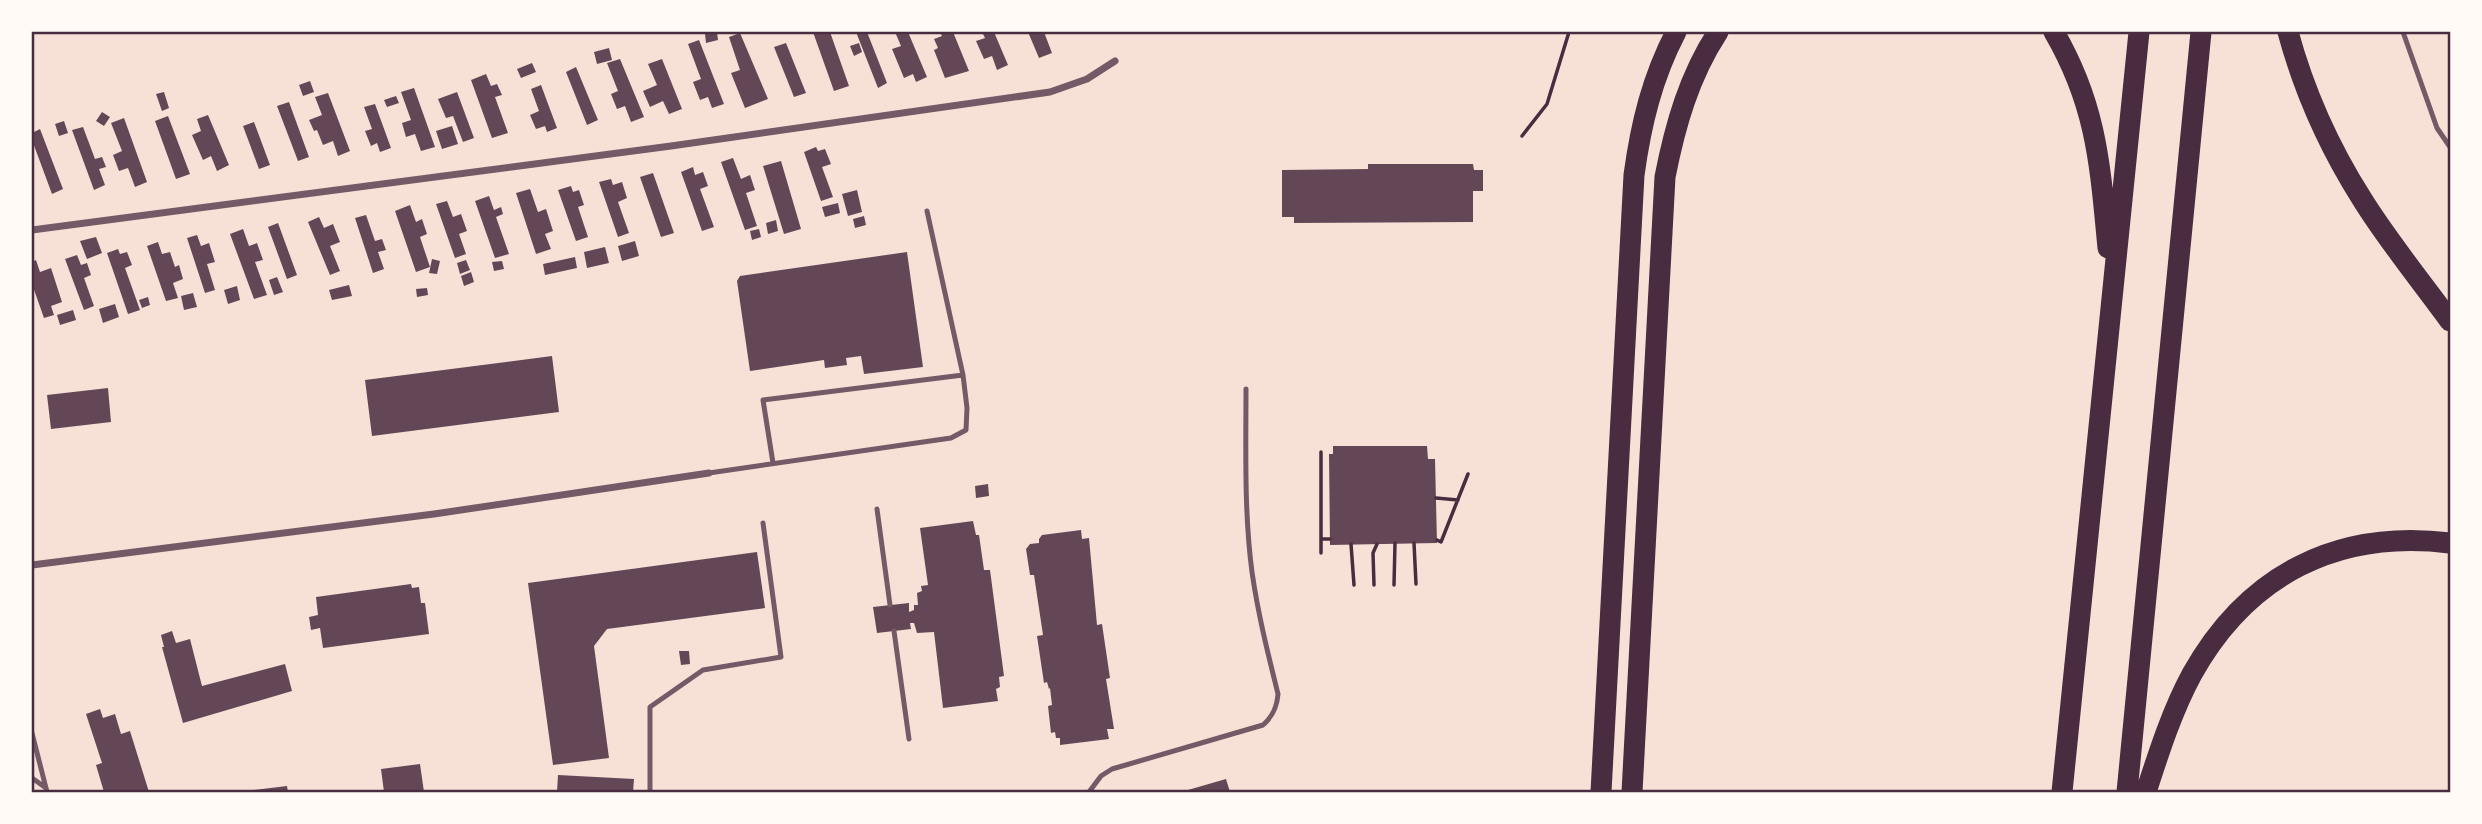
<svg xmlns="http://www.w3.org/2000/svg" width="2482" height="824" font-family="'Golos Text',sans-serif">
<rect width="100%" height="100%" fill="#f7e1d7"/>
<path fill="#644757" d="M713,32H717L718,40L706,43L705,34Z
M813,32H830L849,86L834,91Z
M856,32H867L887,83L878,88Z
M895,32H908L927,77L916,82L913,74L904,78L892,49L901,46Z
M940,32H953L969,71L945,78L934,50L938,48L934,39L942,36Z
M982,32H994L1008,65L997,70L992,56L984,59L976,41L985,38Z
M1028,32H1044L1052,53L1039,58Z
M740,33L768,99L745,108L731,73L740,70L729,37Z
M699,40L724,104L712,108L708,97L700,100L693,82L701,79L688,44Z
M786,43L806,93L794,97L774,47Z
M859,43L862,52L854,56L850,46Z
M609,48L612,60L597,64L594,52Z
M620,59L644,117L631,122L625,106L617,109L611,94L618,91L607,63Z
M662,59L682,109L669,114L663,101L650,107L643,91L657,85L648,64Z
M532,63L536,72L521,78L517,69Z
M576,67L598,120L587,125L566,72Z
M486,74L491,86L497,84L502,95L495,97L508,133L492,138L471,80Z
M310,81L314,92L303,96L299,85Z
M541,85L557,128L547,132L545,126L536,129L530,115L539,111L531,89Z
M414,88L435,147L421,151L415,134L406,137L402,123L411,120L401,92Z
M164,92L169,108L162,111L156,94Z
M457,92L474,138L463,142L453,116L446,118L438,99Z
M328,93L350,151L338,156L333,141L323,145L317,130L314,131L309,120L322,115L315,97Z
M396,96L399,103L387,107L384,100Z
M289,102L309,157L298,161L277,106Z
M375,104L391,148L380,152L377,143L371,146L365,131L372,129L364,107Z
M102,112L110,117L104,126L96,121Z
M208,115L229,165L217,171L211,156L203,160L192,135L201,131L197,119Z
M168,116L190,174L176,179L155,121Z
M124,118L147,182L135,187L128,168L119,171L113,155L122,151L111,123Z
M64,121L68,133L59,136L55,124Z
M254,122L270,165L259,169L243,126Z
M452,126L458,144L442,149L436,131Z
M83,127L95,159L102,157L106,167L99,169L105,185L94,190L72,130Z
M40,129L63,189L52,194L32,140V133Z
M816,147L818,151L825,149L831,164L822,167L833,197L821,201L804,152Z
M733,158L741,179L750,175L755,190L746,193L757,226L745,230L721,162Z
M781,161L801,229L784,234L763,166Z
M1368,164H1473L1474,170H1483V191H1473V222L1294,223V217H1282V170L1368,169Z
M693,167L695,175L703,172L708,186L700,189L714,227L702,231L681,172Z
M653,173L674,233L661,237L640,177Z
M611,179L613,185L622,182L627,198L618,202L629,233L618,237L599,182Z
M571,186L573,192L579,190L584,205L578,207L588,237L576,241L558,190Z
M530,189L538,212L546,209L553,231L545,234L551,249L536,254L516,193Z
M857,190L862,212L848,216L842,194Z
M489,196L494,210L501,207L503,214L496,217L509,254L495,258L475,201Z
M447,201L453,217L461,214L467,231L459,234L466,254L455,258L436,204Z
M838,203L840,213L825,217L822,207Z
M410,205L416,222L422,219L427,234L420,237L430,267L416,272L395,211Z
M366,215L375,241L382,239L386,250L378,252L384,269L373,273L355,218Z
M864,216L866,225L855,228L853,219Z
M319,217L324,228L333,224L340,242L330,246L340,271L330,275L308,222Z
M776,220L778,231L768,234L766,223Z
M278,223L297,275L287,279L268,227Z
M243,229L249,246L257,243L263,260L255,262L267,295L254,299L230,234Z
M759,229L761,237L752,240L750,231Z
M197,235L201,246L209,243L215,262L207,264L215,290L205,293L187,238Z
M96,237L102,253L87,259L80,241Z
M635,241L639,256L622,261L618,246Z
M158,242L162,254L170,252L175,267L179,265L183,279L173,283L178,298L166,301L147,246Z
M605,247L609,263L587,268L584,252Z
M118,249L120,254L127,252L132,265L125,268L140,310L128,314L107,253Z
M907,252L923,367L864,374L861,356L846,358L847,365L825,368L824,360L750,371L737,281L740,276Z
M77,255L81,265L87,263L91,275L84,278L94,306L84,310L65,259Z
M575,257L577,268L545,275L543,264Z
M432,259L440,261L437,274L429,273Z
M36,260L40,272L51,268L62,302L51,306L54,315L44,318L32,284V262Z
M466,260L470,270L460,274L457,263Z
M502,261L504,269L494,271L492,262Z
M471,272L474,282L464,286L461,276Z
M277,277L283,292L274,295L269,280Z
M349,285L352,296L332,300L329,290Z
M237,286L240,300L228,304L224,290Z
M427,288L428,295L417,297L416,289Z
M193,293L197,307L184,310L181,296Z
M148,297L150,305L142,308L139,300Z
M115,304L119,317L103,323L99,309Z
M73,310L76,320L60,325L57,315Z
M552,356L559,412L372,436L365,380Z
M108,388L111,422L51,429L47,395Z
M1333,446H1427L1428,459H1435L1437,543L1330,545L1329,454H1333Z
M988,484L989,496L976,498L975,486Z
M973,521L976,535H979L984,570H990L1004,676L999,677L1000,687L996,689L998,701L943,708L934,632L917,633L914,623H910L911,629L877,633L873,607L909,603V612L914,610V605H918L917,593L922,591L921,586L928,585L920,528Z
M1081,530L1082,539L1089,538L1097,625L1102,624L1110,678L1106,679L1114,729H1107L1109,739L1060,745V738H1056L1055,732L1051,733L1048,706L1052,705L1050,688L1049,689L1047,682L1044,683L1037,636L1043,635L1034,575H1030L1026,549L1030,544L1039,543V539L1042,535Z
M757,552L765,608L607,629L594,646L609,758L553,765L528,583Z
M411,584L412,588L419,587L421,603H425L429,634L323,648L320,628L311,630L309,617L318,615L316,597Z
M172,631L176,643L190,639L202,686L285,664L292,691L183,723L162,647H164L161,635Z
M679,651H689L690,664L681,665Z
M100,709L103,718L115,714L121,734L130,731L149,792H104L96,765L102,763L86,714Z
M420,764L424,792H384L381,769Z
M558,775L634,779L633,792H557Z
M1226,779L1230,792H1181Z
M287,786L288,792H253V790Z"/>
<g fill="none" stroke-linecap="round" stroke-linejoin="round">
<path stroke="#4a2c40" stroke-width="3.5" d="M1522,136L1547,104L1569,32
M1321,452V553
M1436,498L1458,500
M1322,539H1330
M1437,540L1441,542L1468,474
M1414,543L1416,584
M1351,544L1354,585
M1374,585L1373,553L1377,544
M1394,585L1395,543"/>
<path stroke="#755966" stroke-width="5" d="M2403,32L2437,128L2450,147
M773,463L763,400L963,375
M709,473L951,438L966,430L967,408L963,375L927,211
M877,509L890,605
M894,631L909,739
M32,733L47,792
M32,778L46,788
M650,792V707L703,670L781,657L763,523
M1089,792L1101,776L1112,769L1263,725C1273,716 1277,707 1278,694C1268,654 1258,614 1252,572C1244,512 1246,449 1246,389"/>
<path stroke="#755966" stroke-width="7" d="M32,230L671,146L1050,92L1087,79L1115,61
M32,565L434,514L709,473"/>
<path stroke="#4a2c40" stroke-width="21" d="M2054,32C2097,106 2100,165 2108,248
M2288,32C2304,91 2329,147 2362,199C2388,241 2421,281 2450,321
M1601,792L1634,175C1641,124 1652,78 1676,32
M1632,792L1665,177C1675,126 1689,76 1718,32
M2062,792L2139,32
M2127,792L2201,32
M2146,792C2159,752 2172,711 2192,674C2248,574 2338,529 2450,543"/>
</g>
<rect width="2482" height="824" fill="none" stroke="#fffaf5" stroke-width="66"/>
<rect x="33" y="33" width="2416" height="758" fill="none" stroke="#4a2c40" stroke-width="2.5"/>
</svg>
